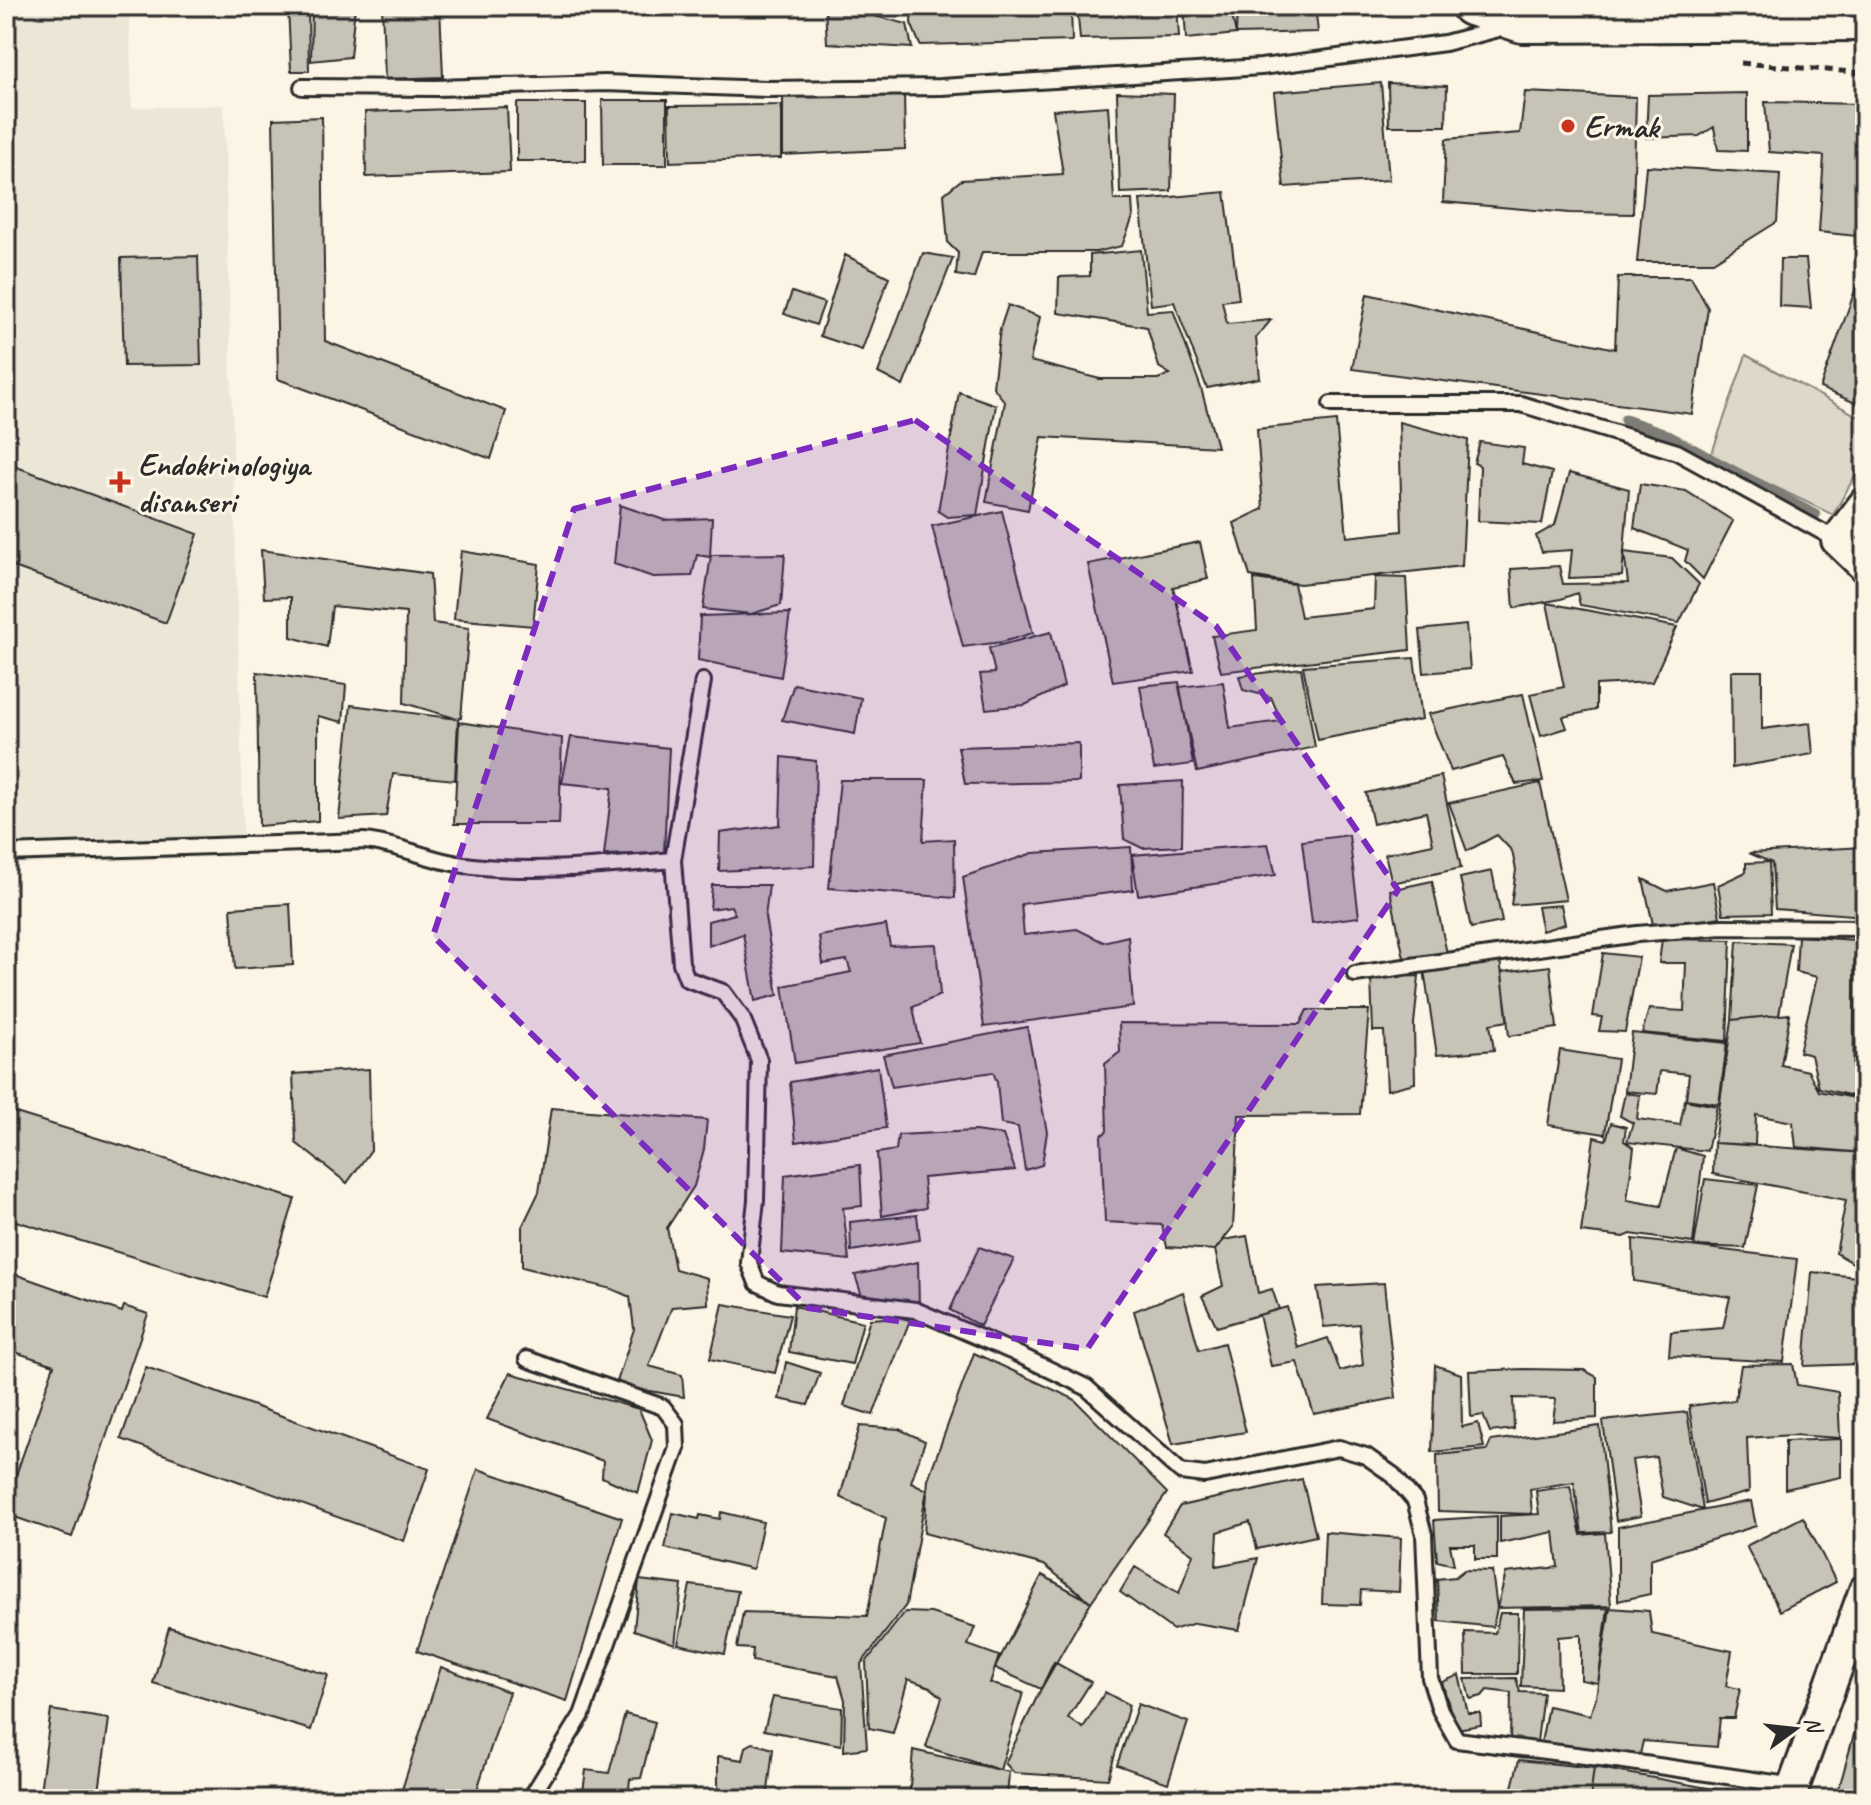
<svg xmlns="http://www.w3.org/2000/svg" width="1871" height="1805" font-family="Caveat,sans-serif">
<rect width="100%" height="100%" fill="#fcf5e5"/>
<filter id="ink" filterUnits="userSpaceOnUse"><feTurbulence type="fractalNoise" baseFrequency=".0125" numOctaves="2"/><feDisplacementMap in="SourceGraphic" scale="16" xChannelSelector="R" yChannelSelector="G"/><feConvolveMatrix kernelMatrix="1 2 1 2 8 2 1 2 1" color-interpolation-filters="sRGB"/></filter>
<g filter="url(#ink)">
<path fill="#ece6d7" d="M6,6H129L132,108L224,105L244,856L6,865Z"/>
<path fill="#ded8ca" stroke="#84827a" stroke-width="2" d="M1746,355L1865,420V458L1833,515L1711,456Z"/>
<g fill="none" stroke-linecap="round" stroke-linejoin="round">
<path stroke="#7d7b74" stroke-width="11" d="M1625,420L1663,433L1815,515
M1859,539L1865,545"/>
</g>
<path fill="#c8c3b7" stroke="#2b2b2b" stroke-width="2" d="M288,6H308L309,71H291Z
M312,6H355L350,57L311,61Z
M382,6H440L443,77L385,79Z
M825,6H873L874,16L907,24L912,48L827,43Z
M912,6H973L971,15L1048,11V6H1071L1072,41L920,45L911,23Z
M1077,6H1177L1179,37L1080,39Z
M1184,6H1230L1236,34L1186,39Z
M1237,6H1315L1318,32L1236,34Z
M1381,83L1389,180L1284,187L1274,92Z
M1388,83L1447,86L1446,126H1389Z
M1117,92L1174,94L1171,191L1120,193Z
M1525,92L1636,97L1633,214L1569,213L1443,202L1446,139L1520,133Z
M904,93L905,149L783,155V94Z
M1747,93V151L1718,150L1714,127L1699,136L1646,138L1648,95Z
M602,100H667V165H603Z
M1765,102L1860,104L1856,236L1819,232L1824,156L1769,152Z
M517,103H586V161H517Z
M781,105V158L670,162L669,106Z
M1108,106L1114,200H1132L1133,217L1122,246L1096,252H982L974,278L956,275L958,253L948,243L944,194L961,180L1063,174L1053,110Z
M507,107L510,172L366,177L365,112Z
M322,117L325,341L506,411L491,459L278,379L273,119Z
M1646,166L1780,174L1777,222L1713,262H1637Z
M1225,192L1239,299L1222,301L1227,324L1271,320L1256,338L1260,378L1207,388L1174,302L1151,305L1140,200Z
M1141,250L1147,312L1173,310L1201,388L1217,447L1042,437L1028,510L986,502L1005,402L993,387L1000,329L1008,305L1040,317L1030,361L1100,379H1158L1170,374L1159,367L1147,327L1058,313L1059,277L1090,276V255Z
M923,253L953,258L903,386L878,373Z
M845,255L889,277L862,350L820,336Z
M198,256L201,365L124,366L121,258Z
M1780,259H1806L1811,308L1779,306Z
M1618,277H1691L1708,308L1692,414L1352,369L1367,294L1615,349Z
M1857,285L1865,290V407L1820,388Z
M792,292L824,303L816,325L784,314Z
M959,392L996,405L977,515L947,517L938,511Z
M1336,421L1347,537L1402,531L1399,422L1468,440L1462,566L1300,584L1250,576L1234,523L1263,509L1257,429Z
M1480,442L1524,448L1522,464L1552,472L1542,524L1478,521L1480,466L1474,463Z
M6,463L198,534L166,623L6,564Z
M1569,473L1629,489L1622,576L1569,578L1572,550L1542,552L1536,536L1555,525Z
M1640,484L1686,491L1733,521L1703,579L1685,561L1688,550L1634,528Z
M620,505L664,520L712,518L710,557L697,555L692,576L653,577L614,564Z
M1002,511L1033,633L1002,642L963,647L932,526Z
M1200,542L1208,579L1173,587L1193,671L1113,682L1088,564Z
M261,550L430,574L433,623L469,628L461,718L458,719L404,703L406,613L332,606L327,647L291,637V597L264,598Z
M461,551L539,564L533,626L454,619Z
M1624,552L1672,558L1699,584L1679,623L1580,605L1577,593L1561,599L1514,608L1511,569L1559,566L1563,584L1628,583Z
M785,554L781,605L751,614L703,609L711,555Z
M1375,577L1406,578L1410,650L1221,672L1212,636L1257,630L1254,579L1294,584L1301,617L1374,609Z
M1547,603L1677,627L1652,682L1596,685V710L1563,717L1567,728L1541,736L1530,694L1564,687Z
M790,613L781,677L698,660L700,616Z
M1466,625L1470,669L1424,673L1420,630Z
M1051,632L1064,686L1025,705L986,709L980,674L995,673L989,648Z
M1414,658L1422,719L1318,740L1303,666Z
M1301,668L1315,747L1197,772L1179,687L1223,682L1230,728L1281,721L1271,697L1243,690L1239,676Z
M1731,671H1762V729L1810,723L1813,754L1732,768Z
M257,672L346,685L343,722L318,716V821L259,826Z
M1179,682L1193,764L1154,769L1140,686Z
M794,684L861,698L855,734L782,720Z
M1523,694L1543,781L1516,784L1503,757L1451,771L1428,714Z
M351,705L458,719L455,780L393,774L386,816L339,819Z
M459,722L562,738L559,824H454Z
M571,737L669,748L664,853L604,855L612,788L562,783Z
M1079,743V782L965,784L958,747Z
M782,757L816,761L814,866L719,871L720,833L780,825Z
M1441,776L1461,868L1392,883L1385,854L1433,844L1426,812L1373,824L1366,793Z
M840,780H927L923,841L954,839L955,898L829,888Z
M1183,781L1182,846L1142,848L1124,839L1120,785Z
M1540,783L1566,900L1511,905L1516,870L1512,851L1497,835L1467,851L1449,803Z
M1349,835L1359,917L1312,923L1302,841Z
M1268,844L1276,875L1138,895L1132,855Z
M1131,847L1133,890L1021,904L1024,935L1077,929L1103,942L1128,936L1133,1007L984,1027L963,877L1033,853Z
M1865,847V916L1775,909L1772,863L1749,853Z
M1769,862L1771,913L1723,914L1718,885L1746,872V863Z
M1492,871L1502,922L1471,928L1460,878Z
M1643,879L1667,891L1713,882L1720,917L1654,929Z
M1432,881L1447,954L1405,963L1390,890Z
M712,885H769L765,917L778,995L755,1001L743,934L708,946V921L735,914L731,906L710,909Z
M290,904L293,965L235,969L231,908Z
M1561,905L1565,924L1542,931L1537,907Z
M886,925L890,946L936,944L940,995L913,1007L920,1043L795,1063L783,986L851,972L847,960L823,964L819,936Z
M1798,936L1855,940L1853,1096L1819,1088L1811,1055L1799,1052L1817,977L1796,972Z
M1662,939L1731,940L1727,1041L1642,1033L1649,1009L1684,1011L1686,963H1659Z
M1737,941L1791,944L1779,1015L1732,1020Z
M1603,953L1639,957L1625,1032L1599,1031L1602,1017L1593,1016Z
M1500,960L1508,1021L1490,1024L1494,1050L1437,1055L1424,970Z
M1550,966L1557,1028L1509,1036L1502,972Z
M1419,976L1414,1024L1415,1083L1387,1090L1384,1031H1373L1371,978Z
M1307,1010H1369L1360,1114L1239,1115L1233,1227L1215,1250L1167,1247L1162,1225L1105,1222L1101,1136L1107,1131L1105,1064L1120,1052L1119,1023L1300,1024Z
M1790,1014L1781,1065L1808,1071L1819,1091L1860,1099L1857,1048L1865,1045V1153L1796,1147L1793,1122L1756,1115L1755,1145L1714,1143L1732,1020Z
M1027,1027L1047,1132L1042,1165L1025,1170L1018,1127L1001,1124L997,1082L993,1072L892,1087L883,1055Z
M1632,1033L1727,1043L1719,1104L1686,1099L1689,1074L1660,1071L1657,1094L1625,1091Z
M1560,1050L1617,1059L1605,1134L1548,1125Z
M878,1067L886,1128L796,1142L790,1082Z
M369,1069L371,1150L347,1183L296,1143L293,1074Z
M1625,1093L1640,1095L1637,1119L1680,1125L1685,1100L1717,1106L1707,1151L1627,1142L1633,1123L1620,1116Z
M551,1108L707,1120L704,1149L694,1186L667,1228L675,1269L707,1278L708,1304L672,1307L649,1366L682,1375L684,1397L616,1385L634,1329L630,1297L612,1289L522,1267V1227L539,1192Z
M6,1110L295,1199L264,1297L6,1218Z
M1611,1123L1626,1127L1624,1141L1634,1148L1627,1200L1661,1206L1676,1148L1703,1156L1693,1243L1631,1234L1624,1237L1581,1232L1594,1137L1606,1140Z
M975,1131L1003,1135L1015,1170L923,1178L926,1208L882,1216L877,1153L896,1150L898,1135Z
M1714,1143L1865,1153V1266H1858L1836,1253L1846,1200L1713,1174Z
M860,1165L862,1206L843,1208L849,1260L782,1253L785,1175Z
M1705,1179L1758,1185L1745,1248L1694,1246Z
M917,1215L920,1240L851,1251L850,1222Z
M1247,1236L1258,1293L1272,1289L1279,1309L1217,1327L1202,1296L1223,1286L1215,1250L1224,1240Z
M1633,1239L1797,1259L1784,1362L1669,1356L1671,1332L1723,1328L1730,1297L1634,1281Z
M979,1247L1014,1259L980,1326L950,1310Z
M918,1262L919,1306L864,1302L855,1275Z
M6,1271L122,1312L124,1306L148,1314L72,1537L6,1514V1504L54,1365L6,1349Z
M1812,1272L1865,1278V1340L1861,1364L1804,1366Z
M1384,1283L1396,1398L1314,1414L1297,1362L1271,1366L1259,1315L1287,1307L1298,1348L1328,1338L1340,1371L1363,1365L1359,1324L1324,1327L1317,1287Z
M1183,1292L1199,1350L1224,1343L1246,1432L1173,1444L1134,1311Z
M723,1304L790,1315L775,1373L710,1359Z
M794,1306L863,1322L852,1364L789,1352Z
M899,1317L910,1320L873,1415L844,1406L870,1319Z
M974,1353L1074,1399L1167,1493L1091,1602L1044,1565L924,1533L928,1479Z
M786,1362L820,1373L808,1405L779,1399Z
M1793,1364L1797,1385L1838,1392L1840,1438L1793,1435L1747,1438L1749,1492L1705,1504L1689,1406L1735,1400L1741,1365Z
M1435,1365L1461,1374L1462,1427L1478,1423L1484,1447L1432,1452Z
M146,1367L429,1469L404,1541L121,1439Z
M1524,1369L1584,1370L1597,1377V1418L1553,1421L1556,1399L1513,1398L1514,1429L1490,1432L1483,1415L1471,1417L1469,1371Z
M510,1373L639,1409L652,1440L638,1493L602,1477L603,1461L487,1419Z
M1687,1412L1703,1510L1663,1497L1656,1457L1632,1460L1641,1516L1616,1521L1603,1421Z
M860,1426L899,1429L925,1441L911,1482L927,1490L906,1605L861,1664L867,1748L844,1751L845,1700L838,1676L752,1661L753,1649L737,1648L743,1612L867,1616L886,1518L840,1497Z
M1600,1426L1611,1532L1582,1533L1574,1482L1530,1489L1532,1514L1438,1511L1437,1455L1487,1450L1491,1441Z
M1841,1439V1477L1785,1489V1441Z
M478,1469L622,1518L567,1701L417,1651Z
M1302,1479L1316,1536L1257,1549L1250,1522L1218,1532L1216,1566L1258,1558L1239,1630L1195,1623L1173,1630L1120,1592L1135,1567L1179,1593L1193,1554L1163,1533L1180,1506Z
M1570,1486L1581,1535L1605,1533L1611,1606L1497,1608L1506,1573L1558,1567L1554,1532L1500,1543V1516L1539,1514L1536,1491Z
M1751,1501L1756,1526L1650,1559V1594L1618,1601V1527Z
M721,1512L763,1522L753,1569L665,1548L673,1513L699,1519L700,1515L720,1519Z
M1497,1516V1559H1475V1545H1450L1454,1565L1437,1561L1434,1520Z
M1803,1517L1836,1582L1780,1611L1746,1546Z
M1325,1532L1401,1538L1399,1592L1361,1590L1360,1605L1322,1604Z
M1464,1570L1492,1571L1497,1608L1493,1627L1439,1621L1437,1579L1455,1577Z
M1042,1575L1091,1602L1041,1689L995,1668Z
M639,1580L682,1585L675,1644L634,1630Z
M690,1585L738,1591L725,1654L678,1644Z
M1608,1608L1598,1683L1581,1680V1635L1558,1637L1559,1688L1521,1686L1524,1609Z
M1610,1608L1649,1611L1652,1634L1732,1651L1726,1686L1740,1689L1734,1718H1720L1717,1747L1643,1741L1639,1759L1540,1748L1548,1706L1590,1715L1596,1697Z
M905,1612L931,1613L975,1627L968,1645L999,1656L990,1683L1023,1693L1000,1770L926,1747L942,1697L930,1687L908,1679L893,1733L869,1728L866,1662Z
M1500,1613H1518L1517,1674H1466L1465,1632L1495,1633Z
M169,1627L328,1675L311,1730L153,1683Z
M1054,1662L1091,1682L1068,1718L1083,1728L1105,1692L1129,1705L1108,1779L1014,1773L1005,1763Z
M441,1667L509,1692L474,1799H399Z
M1459,1675L1468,1713H1480L1481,1725L1456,1729L1442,1682Z
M1516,1678L1520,1692L1543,1693L1536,1750L1510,1743L1511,1693L1487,1690L1482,1696L1470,1699L1465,1679Z
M1865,1695V1799H1836Z
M773,1697L842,1708L841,1745L764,1730Z
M1138,1704L1188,1722L1168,1783L1117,1765Z
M51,1710L109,1719L98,1799H39Z
M625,1714L655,1722L641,1778L630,1779L628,1799H582L586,1770L609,1773Z
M753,1743L773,1749L767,1799H718V1756L743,1760L746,1747Z
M913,1750L1009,1772L1007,1799H909Z
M1519,1760L1594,1768L1590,1799H1509Z
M1594,1767L1719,1790L1717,1799H1590Z
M1020,1788H1048L1047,1799H1019Z"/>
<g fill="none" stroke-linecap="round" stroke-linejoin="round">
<defs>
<path id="service" d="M302,87L436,88L605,83L767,89L941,87L1261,67L1445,43L1506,27
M1331,404H1521L1677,452L1837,540
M703,681L673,860L681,963L687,979L723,992L742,1018L759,1060L756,1200L749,1263L757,1283L778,1293L915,1310L1011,1351L1086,1387L1181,1472L1205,1475L1339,1448L1366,1456L1393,1475L1415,1501L1424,1534L1430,1678L1440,1710L1457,1740L1624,1761L1795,1786
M6,853L364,841C399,844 430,861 465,865C534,874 604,866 673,860
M1355,974L1637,934L1722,927L1865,928
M527,1359L663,1407L676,1424L677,1448L582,1715L530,1799"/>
<path id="minor" d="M1865,503L1837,540L1865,567
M1789,1799L1865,1590"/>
<path id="tertiary" d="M1471,6L1522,23L1865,21"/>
</defs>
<use href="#service" stroke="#2b2b2b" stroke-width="20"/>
<use href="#minor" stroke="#2b2b2b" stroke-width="36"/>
<use href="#tertiary" stroke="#2b2b2b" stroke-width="44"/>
<path stroke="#2b2b2b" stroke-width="5" stroke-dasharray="8 6" stroke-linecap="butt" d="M1741,63L1865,73"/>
<use href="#service" stroke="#fcf5e5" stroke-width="14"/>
<use href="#minor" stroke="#fcf5e5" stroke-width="30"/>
<use href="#tertiary" stroke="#fcf5e5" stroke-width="38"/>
</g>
</g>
<path fill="#7b2cbf" fill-opacity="0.2" stroke="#7b2cbf" stroke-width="6" stroke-dasharray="16 10" stroke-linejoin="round" d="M915,420L1216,626L1398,890L1087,1349L808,1308L433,936L574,509Z"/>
<g fill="#c8321e" stroke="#fcf5e5" stroke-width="3">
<circle cx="1568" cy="126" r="8"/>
<path d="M116 470h8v8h8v8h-8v8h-8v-8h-8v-8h8z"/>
</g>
<g text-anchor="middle" stroke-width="6" stroke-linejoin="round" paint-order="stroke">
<g font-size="32" font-weight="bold" fill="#2b2b2b" stroke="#fcf5e5" text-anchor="start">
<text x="1584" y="137">Ermak</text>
<text x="138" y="475">Endokrinologiya<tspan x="138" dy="37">disanseri</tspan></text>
</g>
</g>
<rect width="1871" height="1805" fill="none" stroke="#fcf5e5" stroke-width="32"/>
<rect x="16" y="16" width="1839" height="1773" fill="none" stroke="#2b2b2b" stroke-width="3" filter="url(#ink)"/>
<g transform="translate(1795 1729) rotate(75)" stroke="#fcf5e5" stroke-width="6" paint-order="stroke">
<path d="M0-6L14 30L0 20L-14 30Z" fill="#2b2b2b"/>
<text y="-12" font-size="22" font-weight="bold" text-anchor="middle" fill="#2b2b2b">N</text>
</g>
</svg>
